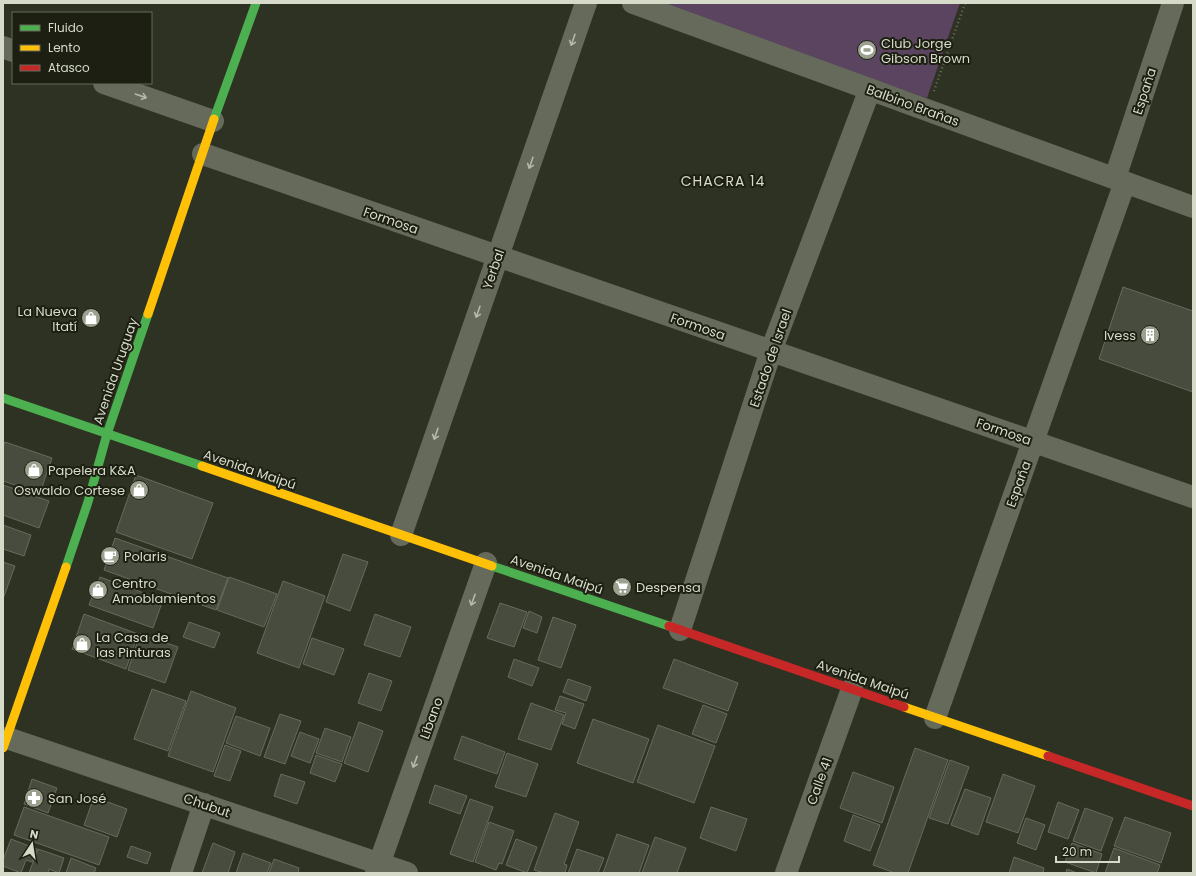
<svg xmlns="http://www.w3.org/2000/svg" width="1196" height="876" font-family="Poppins,sans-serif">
<rect width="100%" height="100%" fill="#2e3222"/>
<path fill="#5a445f" d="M652,3H960L927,98Z"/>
<path fill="#484c3e" stroke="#676a5c" d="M1123,287L1193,311V392L1099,359Z
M5,442L52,458L40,493L3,481V447Z
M136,475L213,503L192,559L116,532Z
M3,485L49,501L39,528L3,515Z
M3,525L31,535L24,556L3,549Z
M115,538L228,578L216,610L104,570Z
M343,554L368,562L350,611L326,602Z
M3,562L15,566L3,599Z
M100,577L163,600L153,628L89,605Z
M229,577L277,594L264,627L217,610Z
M283,581L325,596L299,668L257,653Z
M500,603L527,612L514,647L487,638Z
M529,611L542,617L537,633L523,628Z
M84,614L138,634L126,669L72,649Z
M375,614L411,627L400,657L364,645Z
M553,617L576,625L561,668L538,660Z
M189,622L220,633L214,648L183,637Z
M140,634L178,647L165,683L128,670Z
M312,638L344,649L334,675L303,664Z
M514,659L539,668L532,686L508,677Z
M674,659L738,683L728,711L663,688Z
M369,673L392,681L381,711L358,703Z
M568,679L591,687L586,701L563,692Z
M152,689L186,701L168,751L134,739Z
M191,691L236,708L213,772L168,756Z
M560,696L584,704L575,729L562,724L566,713L555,710Z
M531,703L564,715L551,750L518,739Z
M703,705L727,714L716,743L692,734Z
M280,714L301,721L285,764L264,757Z
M236,716L270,728L260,756L226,743Z
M593,719L649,739L633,783L577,763Z
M359,722L383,731L368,772L344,763Z
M658,725L715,746L694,803L637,782Z
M325,728L351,737L342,762L316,753Z
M300,732L319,739L310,763L291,756Z
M462,736L505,752L497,774L454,759Z
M225,745L241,751L230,781L214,776Z
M915,748L948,760L908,873H895L873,865Z
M507,753L538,764L526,797L495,787Z
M316,755L342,764L335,782L310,773Z
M950,760L969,767L948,824L929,818Z
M853,772L894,787L882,823L840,808Z
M281,774L305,782L297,804L274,796Z
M1003,774L1035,786L1018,833L986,822Z
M32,779L57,788L48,813L24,804Z
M435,785L467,796L460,814L429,803Z
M965,789L991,798L978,835L951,825Z
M94,797L127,809L117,837L84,825Z
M470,799L493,807L473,862L450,854Z
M1058,802L1079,810L1068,839L1048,832Z
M24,807L109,837L99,865L14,835Z
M711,807L747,819L736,851L700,838Z
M1085,808L1113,818L1101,851L1073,841Z
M555,813L579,822L564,864L567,865L565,873H544L534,870Z
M853,815L880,825L870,851L844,841Z
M1125,817L1171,833L1161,863L1114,846Z
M1026,818L1045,825L1036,850L1017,843Z
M489,822L514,831L502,864L499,863L496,870L475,862Z
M617,834L649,845L639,873H603Z
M655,837L686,848L677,873H642Z
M11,839L37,849L32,862L26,860L21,873L3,866V860Z
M516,839L537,847L527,873L506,865Z
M213,843L235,852L228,873H202Z
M1072,843L1102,854L1096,873L1065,862Z
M131,846L151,853L147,864L127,857Z
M1114,848L1160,865L1157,873H1105Z
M38,849L64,858L59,873L49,869L48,873H29Z
M577,849L604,858L598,873H568Z
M243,853L271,863L267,873H236Z
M1014,857L1044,868L1043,873H1009Z
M71,858L96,868L94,873H66Z
M274,859L299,868L298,873H269Z
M1067,869L1077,873H1066Z"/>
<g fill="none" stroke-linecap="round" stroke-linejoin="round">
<path stroke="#6c7063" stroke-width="2.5" stroke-dasharray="1 3" stroke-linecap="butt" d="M934,91L965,3"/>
<path stroke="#666a5b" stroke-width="22" d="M633,3L1193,207
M3,47L13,51
M104,83L213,121
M203,154L1193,497
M1115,178L1173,3
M401,535L586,3
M680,630L771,351L870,89
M935,718L1125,182
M7,738L407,873
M181,873L204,804
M376,873L486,563
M786,873L852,689"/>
<path stroke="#4caf50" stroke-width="9" d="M214,119L256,3
M3,398L202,466
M492,566L669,626
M66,567L88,502L107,434L148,314"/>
<path stroke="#ffc107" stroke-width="9" d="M148,314L214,119
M202,466L492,566
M904,707L1048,756
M3,748L66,567"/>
<path stroke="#c62828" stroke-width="9" d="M669,626L904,707
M1048,756L1193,806"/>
</g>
<defs><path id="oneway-shaft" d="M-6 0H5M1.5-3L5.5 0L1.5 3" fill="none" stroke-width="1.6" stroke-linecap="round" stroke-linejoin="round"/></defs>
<g stroke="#b4b9a8">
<use href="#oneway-shaft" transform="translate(573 40) rotate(109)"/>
<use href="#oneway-shaft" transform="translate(141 96) rotate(19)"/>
<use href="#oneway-shaft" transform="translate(531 163) rotate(109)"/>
<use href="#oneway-shaft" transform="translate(478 312) rotate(109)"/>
<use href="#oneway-shaft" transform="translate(436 434) rotate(109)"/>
<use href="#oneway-shaft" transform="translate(473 600) rotate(110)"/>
<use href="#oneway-shaft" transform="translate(415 762) rotate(110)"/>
</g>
<defs>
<symbol id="stadium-disc" viewBox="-11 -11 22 22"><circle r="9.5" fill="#9ba08f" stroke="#1c1f11"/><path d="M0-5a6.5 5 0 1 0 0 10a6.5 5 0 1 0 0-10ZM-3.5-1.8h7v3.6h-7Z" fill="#fff"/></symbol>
<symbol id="shop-disc" viewBox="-11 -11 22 22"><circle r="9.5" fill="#9ba08f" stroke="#1c1f11"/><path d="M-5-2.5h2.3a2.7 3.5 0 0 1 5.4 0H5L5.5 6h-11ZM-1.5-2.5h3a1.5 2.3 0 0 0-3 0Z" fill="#fff"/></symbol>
<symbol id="building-disc" viewBox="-11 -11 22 22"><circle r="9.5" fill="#9ba08f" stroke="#1c1f11"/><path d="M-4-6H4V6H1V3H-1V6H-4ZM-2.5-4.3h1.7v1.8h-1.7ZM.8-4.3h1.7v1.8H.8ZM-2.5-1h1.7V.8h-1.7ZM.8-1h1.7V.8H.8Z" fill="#fff"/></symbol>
<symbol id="cafe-disc" viewBox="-11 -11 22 22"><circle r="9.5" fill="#9ba08f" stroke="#1c1f11"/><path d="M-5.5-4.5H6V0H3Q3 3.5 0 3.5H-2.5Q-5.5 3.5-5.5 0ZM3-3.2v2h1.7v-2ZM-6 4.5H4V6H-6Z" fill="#fff"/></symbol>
<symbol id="supermarket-disc" viewBox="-11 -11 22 22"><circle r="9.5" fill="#9ba08f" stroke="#1c1f11"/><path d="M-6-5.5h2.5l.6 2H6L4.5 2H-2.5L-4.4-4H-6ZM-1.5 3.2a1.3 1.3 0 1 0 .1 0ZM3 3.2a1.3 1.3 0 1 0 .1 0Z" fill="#fff"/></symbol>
<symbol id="pharmacy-disc" viewBox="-11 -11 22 22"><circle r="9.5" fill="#9ba08f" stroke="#1c1f11"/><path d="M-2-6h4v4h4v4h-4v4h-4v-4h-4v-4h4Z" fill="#fff"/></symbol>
</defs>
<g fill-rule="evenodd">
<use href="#stadium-disc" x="856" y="39" width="22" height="22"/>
<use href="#shop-disc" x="80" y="307" width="22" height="22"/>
<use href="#building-disc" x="1139" y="324" width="22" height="22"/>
<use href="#shop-disc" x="23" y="459" width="22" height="22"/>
<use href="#shop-disc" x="128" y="479" width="22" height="22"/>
<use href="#cafe-disc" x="99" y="545" width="22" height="22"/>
<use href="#supermarket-disc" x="611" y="576" width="22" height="22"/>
<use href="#shop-disc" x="87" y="579" width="22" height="22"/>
<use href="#shop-disc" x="71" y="633" width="22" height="22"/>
<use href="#pharmacy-disc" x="23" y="787" width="22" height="22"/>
</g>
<g text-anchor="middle" stroke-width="4" stroke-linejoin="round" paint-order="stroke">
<g font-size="13" fill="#d6dbc9" stroke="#1c1f11" text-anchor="start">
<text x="881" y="48">Club Jorge<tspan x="881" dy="15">Gibson Brown</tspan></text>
<text x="77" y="316" text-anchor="end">La Nueva<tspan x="77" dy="15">Itatí</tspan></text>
<text x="1136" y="340" text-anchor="end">Ivess</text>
<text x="48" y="475">Papelera K&amp;A</text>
<text x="125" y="495" text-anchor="end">Oswaldo Cortese</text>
<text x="124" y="561">Polaris</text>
<text x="112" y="588">Centro<tspan x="112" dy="15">Amoblamientos</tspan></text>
<text x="636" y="592">Despensa</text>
<text x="96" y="642">La Casa de<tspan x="96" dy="15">las Pinturas</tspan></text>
<text x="48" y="803">San José</text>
</g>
<g font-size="13" fill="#d6dbc9" stroke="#1c1f11">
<text transform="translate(1144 91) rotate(-72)" y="5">España</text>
<text transform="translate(913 105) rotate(20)" y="5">Balbino Brañas</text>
<text transform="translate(391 220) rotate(19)" y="5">Formosa</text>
<text transform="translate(493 269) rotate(-71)" y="5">Yerbal</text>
<text transform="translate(698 326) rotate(19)" y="5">Formosa</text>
<text transform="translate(770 358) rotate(-71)" y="5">Estado de Israel</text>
<text transform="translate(115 371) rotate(-71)" y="5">Avenida Uruguay</text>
<text transform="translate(1004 431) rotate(19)" y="5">Formosa</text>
<text transform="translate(250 469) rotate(19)" y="5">Avenida Maipú</text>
<text transform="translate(1018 484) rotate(-70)" y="5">España</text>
<text transform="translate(557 574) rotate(19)" y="5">Avenida Maipú</text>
<text transform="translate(863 679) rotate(19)" y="5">Avenida Maipú</text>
<text transform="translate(431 718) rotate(-70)" y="5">Líbano</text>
<text transform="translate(819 781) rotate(-70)" y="5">Calle 41</text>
<text transform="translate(207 805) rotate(19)" y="5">Chubut</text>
</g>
<g font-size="14" letter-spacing="1" fill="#d6dbc9" stroke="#1c1f11">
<text x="723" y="186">CHACRA 14</text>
</g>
</g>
<rect width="1196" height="876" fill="none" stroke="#d6dbc9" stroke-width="8"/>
<rect x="12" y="12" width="140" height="72" fill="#1c1f11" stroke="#666a5b"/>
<rect x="20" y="25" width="20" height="6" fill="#4caf50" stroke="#666a5b"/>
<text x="48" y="32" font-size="12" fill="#d6dbc9">Fluido</text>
<rect x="20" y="45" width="20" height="6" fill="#ffc107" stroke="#666a5b"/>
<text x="48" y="52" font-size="12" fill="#d6dbc9">Lento</text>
<rect x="20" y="65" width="20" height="6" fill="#c62828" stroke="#666a5b"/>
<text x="48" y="72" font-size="12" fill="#d6dbc9">Atasco</text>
<g transform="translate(32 844) rotate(12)" stroke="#1c1f11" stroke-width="3" paint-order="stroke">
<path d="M0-3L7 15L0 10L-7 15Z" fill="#d6dbc9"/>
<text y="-6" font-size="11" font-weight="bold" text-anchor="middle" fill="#d6dbc9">N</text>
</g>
<path d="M1056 856v6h63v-6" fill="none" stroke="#d6dbc9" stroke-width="2"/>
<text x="1062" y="856" font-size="12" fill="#d6dbc9" stroke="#1c1f11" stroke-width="3" paint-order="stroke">20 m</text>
</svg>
